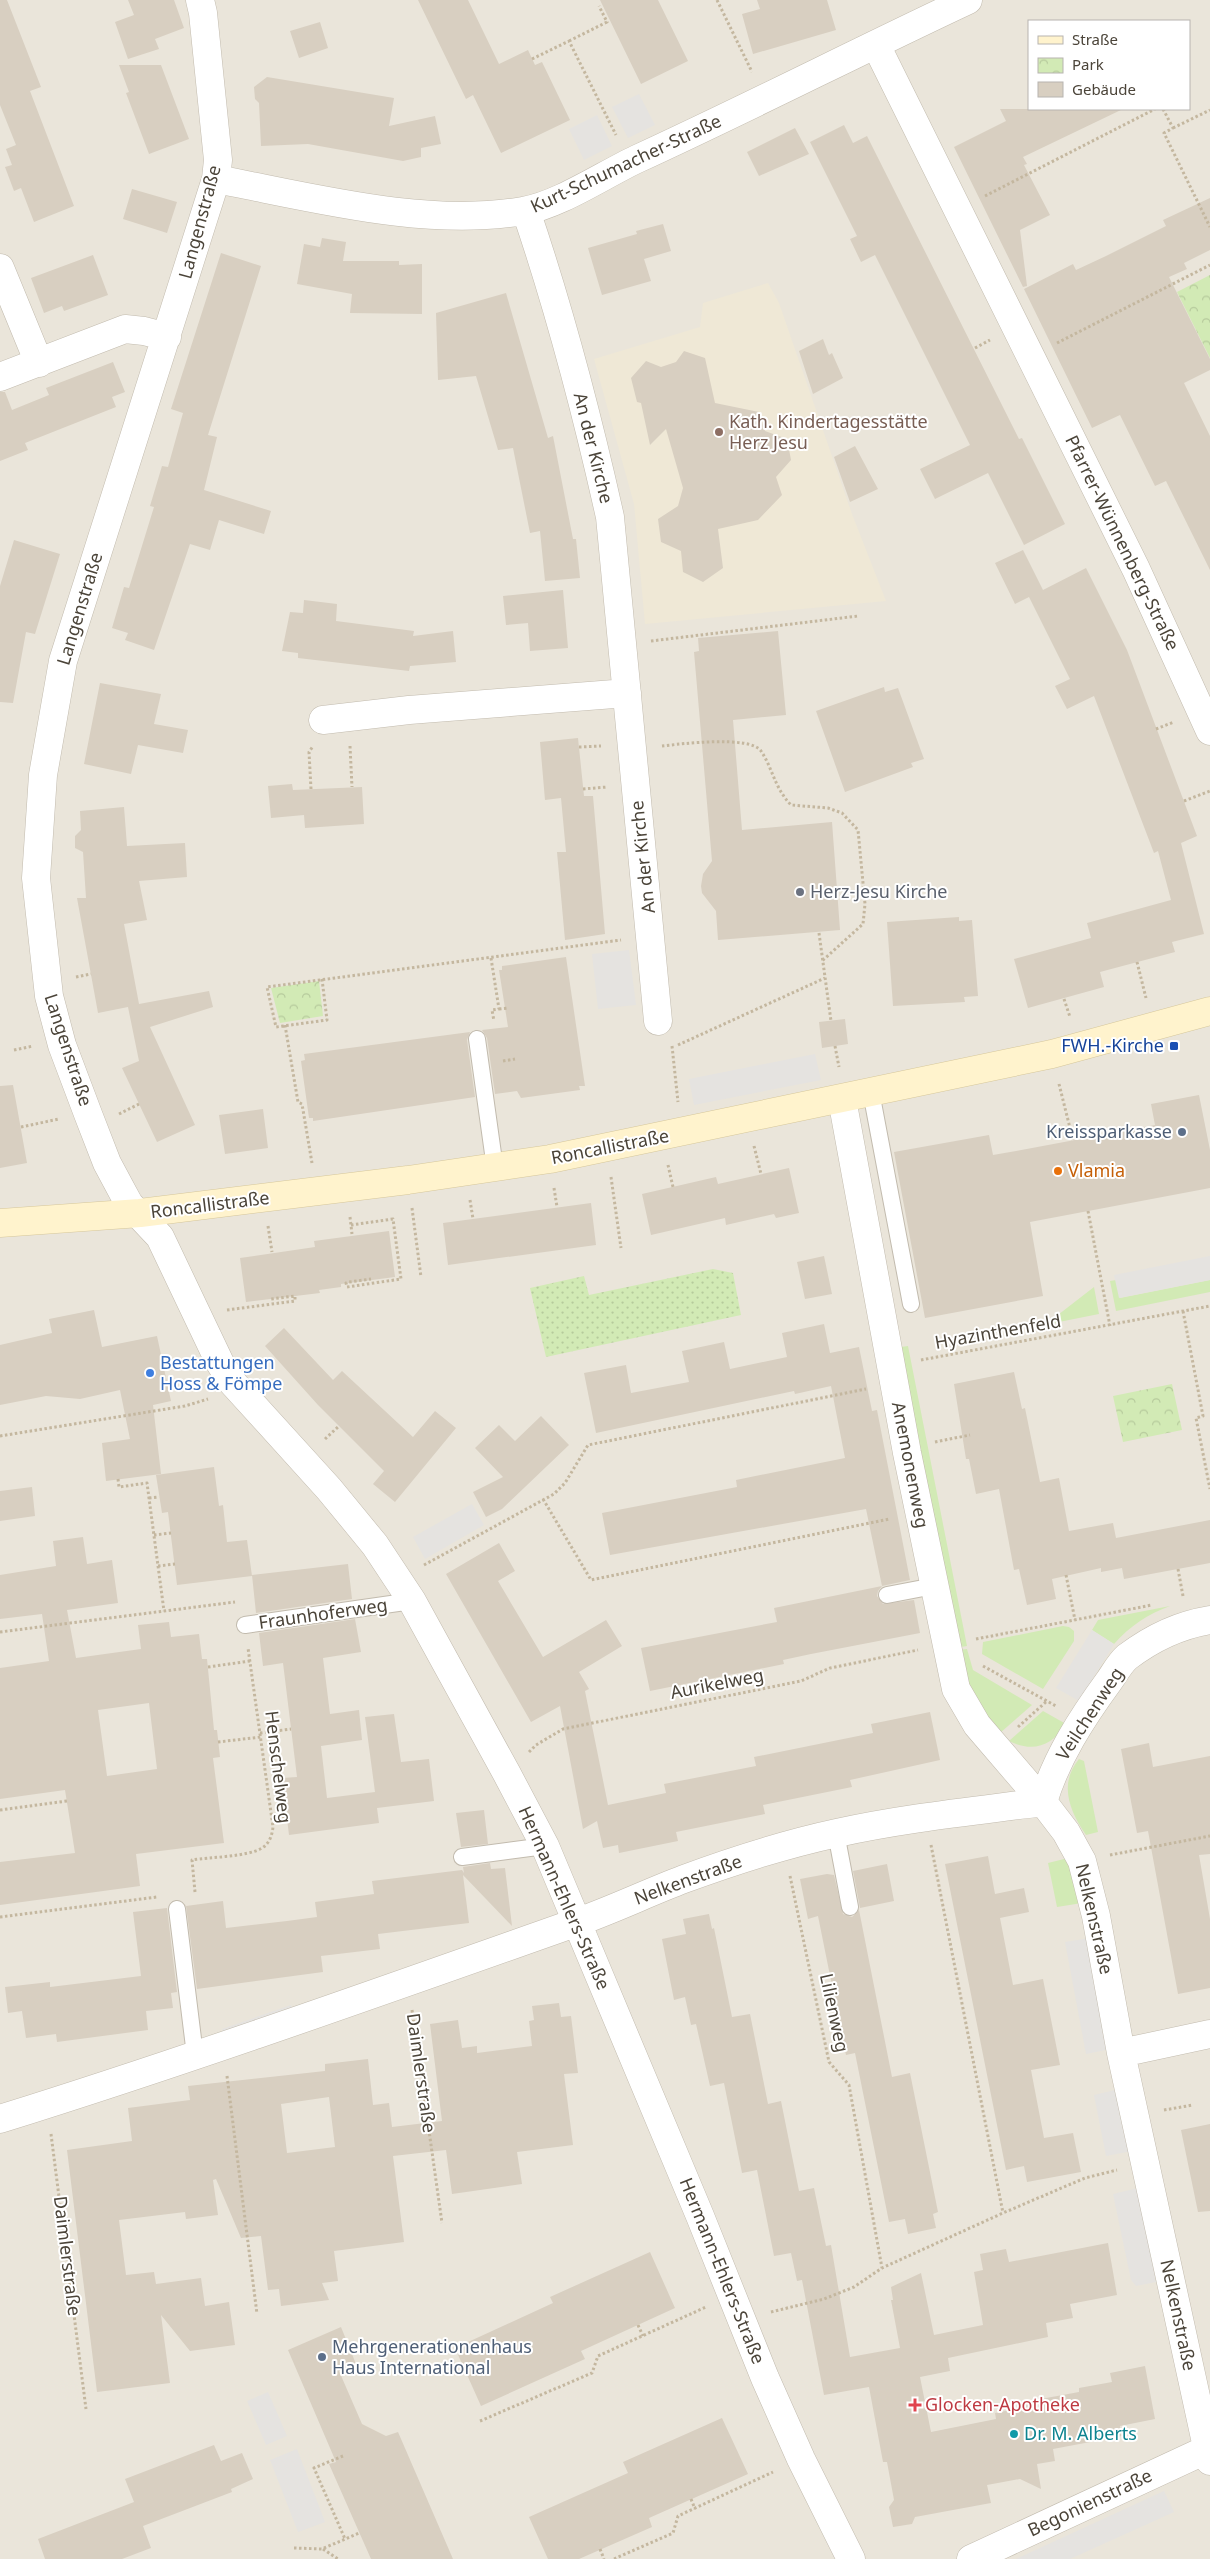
<svg xmlns="http://www.w3.org/2000/svg" width="1210" height="2559" font-family="'Noto Sans',sans-serif">
<defs>
<pattern id="park-crowns" width="20" height="18" patternUnits="userSpaceOnUse" patternTransform="scale(1.25)"><rect width="20" height="18" fill="#d2eab5"/><path d="M2 6a3 3 0 1 1 6 0M12 15a3 3 0 1 1 6 0" fill="none" stroke="#b6ca9c"/></pattern>
<pattern id="garden-dots" width="8" height="8" patternUnits="userSpaceOnUse" patternTransform="scale(1.25)"><rect width="8" height="8" fill="#d2eab5"/><path d="M2 2h.1M6 6h.1" fill="none" stroke="#b6ca9c" stroke-width="1.8" stroke-linecap="round"/></pattern>
</defs>
<rect width="100%" height="100%" fill="#f6f3ec"/>
<path fill="#eae5da" fill-rule="evenodd" d="M0,0H1210V2559H0ZM1029,21H1189V109H1029Z"/>
<path fill="#efe8d6" d="M768,283L779,303L852,514L886,601L645,624L634,504L594,359L700,327L703,303Z"/>
<path fill="#d2eab5" d="M1116,1280L1120,1298L1210,1280V1292L1116,1311L1110,1281Z
M1094,1287L1099,1314L1054,1323V1318Z
M908,1346L967,1646L955,1648L894,1348Z
M1170,1606C1148,1614 1130,1626 1114,1644L1092,1630L1098,1620Z
M1063,1626L1069,1627L1074,1631V1641L1043,1689L982,1654L983,1642Z
M967,1649L973,1670L1032,1705L1000,1733L973,1697L959,1650Z
M1043,1711L1066,1724C1052,1746 1033,1753 1009,1741Z
M1079,1759L1084,1761L1098,1832L1086,1835C1070,1812 1058,1784 1079,1759Z
M1068,1858L1082,1903L1057,1907L1048,1863Z"/>
<path fill="url(#park-crowns)" d="M1210,275V358L1177,292Z
M319,981L323,1016L280,1023L271,988Z
M1172,1384L1182,1430L1123,1442L1113,1396Z"/>
<path fill="url(#garden-dots)" d="M713,1269L733,1273L741,1315L546,1357L530,1288L584,1276L589,1295Z"/>
<path fill="#e5e3e0" d="M639,94L655,125L628,138L612,107Z
M597,115L612,146L584,160L569,129Z
M629,950L636,1005L598,1009L592,954Z
M815,1054L821,1080L694,1105L689,1079Z
M1210,1256V1280L1119,1298L1114,1275Z
M472,1504L484,1525L425,1559L413,1537Z
M1092,1630L1114,1644L1079,1701L1056,1688Z
M1090,1938L1111,2049L1086,2054L1065,1942Z
M291,2005L294,2013L225,2036L222,2029Z
M1119,2089L1132,2151L1106,2156L1094,2095Z
M1138,2188L1156,2282L1136,2286L1131,2280L1113,2194Z
M268,2392L287,2436L266,2445L247,2401Z
M297,2449L325,2522L298,2532L270,2460Z
M1164,2491L1174,2512L1070,2559H1016Z"/>
<path fill="#d8cfc1" fill-rule="evenodd" d="M0,0H7L41,87L30,91L74,206L34,222L21,188L14,191L5,167L12,165L6,149L16,145L0,105Z
M128,0H174L184,28L155,39L159,49L128,59L115,22L134,15Z
M418,0H468L499,64L528,50L535,65L542,62L570,120L501,153L473,95L466,99Z
M600,0H658L688,61L641,84Z
M757,0H827L836,30L753,54L742,14L760,9Z
M320,22L328,48L299,58L290,31Z
M119,65H161L189,139L149,154L126,93L129,92Z
M267,77L394,98L389,126L435,116L441,144L421,148V157L403,161L308,144L261,146L259,103L255,99L254,87Z
M1000,109H1123L1023,157L1027,164L1024,165L1050,215L1020,230L1027,286L1023,287L954,147L1006,121Z
M844,125L853,143L867,136L1019,439L1022,438L1065,524L1024,545L988,473L935,499L920,469L970,445L875,255L861,262L850,239L857,236L810,142Z
M795,128L809,154L759,176L747,152Z
M132,189L177,202L167,233L123,219Z
M1210,198V250L1184,263L1187,269L1169,277L1210,359V370L1184,383L1210,436V570L1166,481L1155,486L1120,415L1092,428L1024,289L1073,264L1076,270L1106,256L1166,226L1163,220Z
M663,224L671,251L644,259L651,281L602,295L588,248L637,234L636,231Z
M322,238L346,242L343,261H399V265L422,264V314L350,313L352,294L297,284L304,244L320,247Z
M221,253L261,266L208,435L217,437L204,490L271,511L264,534L219,520L210,550L190,544L154,650L125,640L128,633L112,628L124,587L129,588L154,507L150,506L162,466L168,467L183,413L171,409Z
M93,255L108,295L64,311L62,306L44,313L31,278Z
M506,293L548,438L553,436L573,539H576L580,578L545,581L540,531L530,533L513,448L498,450L476,376L438,380L436,313Z
M823,339L829,355L832,353L843,378L813,394L799,351Z
M684,351L705,358L715,403L759,412L765,431L787,439L791,460L776,477L782,495L758,520L718,529L723,568L703,582L683,572L681,551L661,542L658,519L678,506L683,488L666,429L650,445L641,403L637,402L631,378L646,361L661,367L676,362Z
M113,362L125,392L112,397L116,407L25,443L28,450L0,461V392H5L12,410L49,395L46,388Z
M855,446L878,489L850,502L834,457Z
M14,540L60,554L35,634L26,632L13,703L0,702V586Z
M1023,550L1043,590L1086,568L1127,650L1197,836L1181,843L1204,934L1172,942L1175,952L1100,972L1104,987L1028,1008L1014,959L1091,938L1087,923L1171,900L1158,851L1154,853L1094,696L1067,709L1055,686L1070,679L1029,597L1015,604L995,563Z
M563,590L568,648L530,651L528,623L506,625L503,596Z
M304,600L337,604L336,621L414,631L413,636L453,631L456,662L410,666L409,671L298,658V653L282,651L290,612L303,613Z
M778,631L786,715L733,720L742,830L832,822L840,930L718,940L716,911L702,893L701,886L703,874L712,861L694,652L699,651L698,638Z
M100,683L161,694L154,724L188,730L183,753L138,745L131,774L84,764Z
M884,687L885,692L898,688L924,759L911,763L913,767L845,792L816,711Z
M578,738L584,796H593L605,934L565,940L557,852H566L561,798L545,800L540,742Z
M292,784L293,790L362,787L364,824L305,828L304,815L271,818L268,786Z
M124,807L127,846L185,843L187,877L139,881L147,920L124,924L139,1004L209,991L213,1007L150,1027L195,1125L157,1142L122,1068L139,1061L128,1007L98,1013L77,898H86L83,852L75,848V836L81,830L80,811Z
M959,917V921L972,920L978,996L964,997L965,1002L893,1006L887,922Z
M566,957L585,1086H579L580,1090L521,1098L517,1091L495,1094L487,1038L482,1030L508,1027L499,970H502V966Z
M845,1019L848,1044L822,1048L819,1022Z
M470,1032L467,1040L475,1097L313,1121V1118H309L301,1061L305,1060L304,1054Z
M13,1085L27,1163L0,1168V1086Z
M1199,1095L1210,1150V1188L1030,1222L1043,1296L925,1318L894,1152L989,1135L993,1155L1016,1151L1155,1125L1151,1104Z
M263,1109L268,1148L225,1154L219,1115Z
M789,1168L799,1213L776,1218L774,1214L726,1225L725,1218L651,1235L642,1194L716,1177L718,1184Z
M591,1203L596,1245L448,1265L443,1223Z
M389,1231L395,1277L341,1284V1287L319,1290L320,1293L246,1302L240,1258L315,1247L314,1241Z
M824,1256L832,1294L805,1299L797,1262Z
M94,1310L102,1347L157,1336L171,1401L153,1405L161,1474L106,1481L102,1443L130,1439L120,1390L80,1399L46,1396L0,1405V1345L52,1333L49,1319Z
M824,1324L830,1353L859,1347L872,1411L877,1410L910,1580L882,1586L866,1509L610,1555L602,1513L737,1487L736,1480L845,1458L831,1386L795,1394L794,1391L596,1433L584,1373L626,1365L631,1393L689,1382L682,1351L724,1342L730,1369L787,1357L782,1333Z
M284,1328L333,1380L342,1371L413,1437L435,1411L456,1428L395,1502L373,1484L384,1471L318,1405L265,1346Z
M1014,1372L1022,1409L1025,1408L1040,1482L1059,1478L1069,1531L1113,1523L1116,1538L1210,1520V1563L1124,1579L1122,1568L1101,1572V1568L1052,1579L1056,1599L1027,1605L1019,1569L1014,1570L999,1489L976,1494L969,1459H966L954,1384Z
M541,1416L569,1445L502,1509L486,1517L473,1492L503,1477L475,1448L499,1425L515,1441Z
M214,1467L219,1506L223,1505L227,1542L247,1540L252,1576L177,1585L168,1512L162,1513L156,1475Z
M32,1487L35,1516L0,1521V1491Z
M83,1537L87,1564L112,1560L118,1603L67,1610L76,1658L141,1649L138,1625L169,1622L171,1637L199,1634L202,1659H207L214,1730H217L220,1757L213,1758L224,1843L136,1854L140,1886L0,1905V1862L75,1853L65,1790L0,1799V1668L49,1661L42,1614L0,1619V1575L56,1566L53,1541ZM149,1703L157,1769L107,1776L98,1710Z
M499,1543L515,1571L498,1581L543,1657L606,1620L622,1646L579,1672L589,1689L585,1691L608,1805L666,1793L664,1784L756,1766L754,1757L873,1733L871,1724L930,1712L940,1760L850,1780L852,1787L763,1805L765,1814L676,1832L678,1841L619,1853L618,1845L603,1848L597,1821L583,1829L560,1706L531,1722L446,1574Z
M348,1564L352,1599L256,1613L252,1575Z
M882,1586L878,1591L877,1596L883,1604L914,1600L920,1633L811,1654L783,1660L784,1664L650,1691L641,1648L777,1622L774,1608Z
M355,1619L361,1652L323,1658L330,1714L359,1710L362,1740L321,1746L327,1798L375,1792L365,1717L394,1714L401,1762L429,1759L434,1801L377,1808L379,1823L289,1835L282,1778L297,1777L283,1663L263,1666L259,1633Z
M1149,1743L1153,1767L1210,1756V1854L1199,1855L1210,1919V1988L1178,1994L1148,1831L1137,1833L1121,1749Z
M484,1810L488,1844L461,1847L456,1813Z
M988,1856L995,1894L1024,1888L1029,1912L1000,1918L1013,1985L1043,1979L1060,2065L1031,2070L1044,2138L1073,2133L1081,2172L1027,2182L1024,2166L1006,2170L945,1864Z
M490,1863L491,1869L505,1868L512,1926L463,1875L469,1923L378,1934L380,1949L321,1956L323,1972L197,1989L186,1906L223,1901L226,1928L287,1921L317,1917L315,1902L374,1894L372,1881L462,1870L464,1873L463,1867Z
M887,1864L894,1901L860,1908L853,1871Z
M827,1874L834,1875L843,1914L852,1917L859,1910L892,2077L910,2073L938,2212L933,2214L936,2228L908,2234L905,2219L889,2222L855,2053L846,2055L818,1916L808,1919L800,1879Z
M167,1908L177,1992L171,1993L173,2008L146,2011L148,2030L57,2042L56,2034L26,2038L22,2011L8,2013L5,1987L50,1982V1987L141,1976L133,1912Z
M709,1914L712,1929L714,1928L732,2017L750,2014L768,2104L781,2101L799,2191L814,2188L826,2246L831,2245L850,2357L900,2348L891,2300H893L891,2287L921,2273L934,2335L983,2325L974,2272L983,2270L980,2254L1006,2249L1009,2262L1108,2243L1117,2295L1070,2304L1073,2318L1046,2323L1048,2337L948,2358L950,2371L920,2377L931,2432L996,2419L995,2413L1020,2408L1019,2403L1079,2392V2388L1112,2382L1110,2373L1145,2366L1155,2419L1120,2426L1122,2436L1053,2449L1055,2461L1037,2464L1041,2489L1020,2479L987,2485L991,2503L915,2517L912,2524L893,2527L889,2507L894,2500L887,2462H883L869,2387L824,2395L802,2280L797,2281L791,2253L774,2256L757,2170L742,2173L724,2083L710,2086L696,2024L691,2025L685,1997L674,2000L662,1939L686,1934L683,1919Z
M559,2003L561,2017L571,2016L578,2073L564,2074L573,2145L517,2152L522,2184L452,2194L446,2150L393,2156L404,2242L334,2251L338,2281L322,2283L329,2300L281,2306L279,2289L268,2290L261,2236L241,2238L216,2179L213,2180L218,2215L186,2219L185,2212L119,2220L126,2275L154,2272L156,2284L201,2278L205,2306L229,2302L235,2345L190,2351L161,2315L170,2383L97,2392L67,2150L132,2141L128,2108L190,2100L188,2086L325,2071V2064L368,2059L373,2105L389,2103L392,2127L442,2121L430,2024L458,2020L462,2048L477,2046V2053L532,2046L529,2021L534,2020L532,2006ZM329,2097L335,2147L287,2153L281,2104Z
M1210,2124V2211L1198,2212L1181,2130Z
M650,2252L675,2308L581,2351L585,2359L481,2406L455,2348L553,2303L550,2297Z
M341,2327L356,2364L339,2371L362,2424L386,2436L398,2432L453,2559H371L329,2464L336,2462L288,2350Z
M722,2418L748,2474L649,2518L652,2527L579,2559H548L529,2517L628,2473L623,2462Z
M214,2445L221,2461L242,2453L253,2479L231,2489L232,2492L143,2526L151,2548L122,2559H45L38,2539L134,2502L125,2479Z"/>
<g fill="none" stroke-linecap="round" stroke-linejoin="round">
<defs>
<path id="lane" d="M477,1039L495,1168
M871,1092L911,1304
M887,1595L934,1586
M245,1625L412,1601
M836,1833L850,1907
M462,1857L545,1846
M177,1909L195,2055"/>
<path id="street" d="M200,0L203,13L218,160L216,179L63,661L43,775L36,878L49,996L62,1045L88,1114L107,1163L122,1191L129,1204L160,1237L220,1363L232,1382L329,1489L375,1545L412,1601L507,1774L545,1846L700,2216L765,2378L801,2459L851,2559
M876,45L1136,569L1210,731
M216,179C311,197 427,228 523,211C559,205 603,175 637,159C748,108 857,52 968,0
M526,211C560,311 587,414 610,517L658,1021
M0,268L39,363
M0,377L125,329L144,331L167,337
M323,720L409,710L627,693
M842,1099L907,1453L956,1689L977,1725L1043,1802L1066,1832L1082,1861L1096,1916L1121,2053L1210,2461
M1043,1802C1056,1758 1082,1718 1109,1681C1114,1674 1120,1663 1127,1657C1152,1638 1179,1625 1210,1620
M1121,2053L1210,2034
M0,2119C192,2059 382,1991 572,1924C610,1911 647,1893 684,1879C733,1861 786,1844 837,1833C905,1818 975,1811 1043,1802
M971,2559L1210,2448"/>
<path id="secondary" d="M0,1223L140,1213L408,1180L550,1159L1052,1054L1210,1011"/>
</defs>
<use href="#lane" stroke="#c2bbae" stroke-width="18"/>
<use href="#street" stroke="#c2bbae" stroke-width="29"/>
<use href="#secondary" stroke="#d6c79b" stroke-width="29"/>
<path stroke="#c4b79f" stroke-width="3" stroke-dasharray="2.5 2.5" stroke-linecap="butt" d="M717,0L752,72
M569,41L607,22L599,6
M532,59L569,41L616,135
M1163,109L1173,128L1164,133L1210,227
M1173,128L1210,110
M985,196L1155,109
M1057,343L1210,265
M975,348L990,340
M651,641L858,616
M1156,729L1174,722
M350,746L352,787
M662,746C680,744 750,735 761,751C773,769 774,787 791,805L828,808L842,813L858,830L865,904L863,924L822,961
M579,747L601,746
M311,789L309,752L313,746
M583,789L607,787
M1184,801L1210,791
M819,933L831,1021
M491,958L499,1009L492,1010L494,1021
M1137,962L1146,998
M76,977L91,974
M322,979L327,1020L276,1027L267,987L621,940
M1064,999L1070,1017
M499,1009L508,1008
M285,1025L298,1102L302,1104L312,1163
M678,1045L825,978
M672,1046L678,1102
M835,1046L839,1067
M14,1050L33,1046
M503,1061L515,1059
M1059,1084L1073,1140
M119,1114L139,1104
M21,1127L59,1119
M754,1146L761,1174
M668,1165L673,1187
M611,1177L621,1248
M554,1188L557,1207
M470,1200L473,1219
M412,1208L421,1277
M1088,1211L1110,1326
M350,1217L352,1234
M351,1225L393,1219L401,1279L347,1287L346,1283L349,1282L371,1279
M268,1226L272,1252
M227,1310L295,1301V1296L271,1299
M1183,1311L1203,1416L1196,1418L1210,1489
M921,1360L1210,1306
M0,1436L185,1406L208,1399
M325,1439L339,1426
M935,1442L970,1435
M118,1479L119,1487L147,1483L164,1611
M149,1498L159,1497
M543,1499L591,1580L889,1519
M154,1535L171,1533
M424,1565L554,1494L565,1483L588,1445L866,1389
M158,1566L175,1564
M1178,1569L1183,1596
M1066,1575L1075,1620
M0,1632L235,1602
M976,1639L1152,1605
M983,1666L1056,1706
M208,1667L250,1661
M1018,1727L1047,1701
M260,1733L291,1729
M218,1742L261,1737
M529,1752L536,1745L563,1729L801,1681L830,1668L918,1650
M0,1810L67,1801
M272,1818L287,1816
M931,1845L1003,2213
M1110,1855L1210,1836
M790,1876L829,2062L849,2085L882,2268
M195,1892L192,1860C210,1857 247,1857 262,1848C270,1843 272,1835 273,1827L248,1648
M0,1917L157,1897
M412,2010L442,2223
M227,2076L257,2314
M1164,2110L1193,2105
M51,2134L86,2409
M771,2312L824,2299L854,2287L882,2268L1003,2213L1085,2178L1117,2170
M638,2325L643,2336
M480,2421L592,2373L598,2356L706,2307
M343,2456L314,2468L345,2539
M691,2499L695,2509
M294,2548L322,2549L359,2533
M323,2549L338,2559
M600,2549L604,2559
M614,2559L673,2533L678,2516L773,2472"/>
<use href="#lane" stroke="#fff" stroke-width="16"/>
<use href="#street" stroke="#fff" stroke-width="28"/>
<use href="#secondary" stroke="#fff3cd" stroke-width="28"/>
</g>
<circle fill="#8d6e63" stroke="#fff" stroke-width="2" cx="719" cy="432" r="5"/>
<circle fill="#6b7280" stroke="#fff" stroke-width="2" cx="800" cy="892" r="5"/>
<rect fill="#1a4fb4" stroke="#fff" stroke-width="2" x="1169" y="1041" width="10" height="10" rx="2.5"/>
<g fill="#5c6f8a" stroke="#fff" stroke-width="2">
<circle cx="1182" cy="1132" r="5"/>
<circle cx="322" cy="2357" r="5"/>
</g>
<circle fill="#e8710a" stroke="#fff" stroke-width="2" cx="1058" cy="1171" r="5"/>
<circle fill="#3f7fe0" stroke="#fff" stroke-width="2" cx="150" cy="1373" r="5"/>
<path fill="#e0444e" stroke="#fff" stroke-width="2" d="M912.5 2397.5h5v5h5v5h-5v5h-5v-5h-5v-5h5z"/>
<circle fill="#0f9aa8" stroke="#fff" stroke-width="2" cx="1014" cy="2434" r="5"/>
<g text-anchor="middle" stroke-width="4" stroke-linejoin="round" paint-order="stroke">
<g font-size="18" fill="#4b4439" stroke="#fff">
<text transform="translate(626 164) rotate(-25)" y="6">Kurt-Schumacher-Straße</text>
<text transform="translate(200 222) rotate(-75)" y="6">Langenstraße</text>
<text transform="translate(593 448) rotate(76)" y="6">An der Kirche</text>
<text transform="translate(1122 543) rotate(64)" y="6">Pfarrer-Wünnenberg-Straße</text>
<text transform="translate(80 609) rotate(-73)" y="6">Langenstraße</text>
<text transform="translate(643 857) rotate(-96)" y="6">An der Kirche</text>
<text transform="translate(68 1050) rotate(72)" y="6">Langenstraße</text>
<text transform="translate(610 1147) rotate(-11)" y="6">Roncallistraße</text>
<text transform="translate(210 1205) rotate(-7)" y="6">Roncallistraße</text>
<text transform="translate(998 1332) rotate(-10)" y="6">Hyazinthenfeld</text>
<text transform="translate(910 1465) rotate(79)" y="6">Anemonenweg</text>
<text transform="translate(323 1614) rotate(-8)" y="6">Fraunhoferweg</text>
<text transform="translate(717 1684) rotate(-11)" y="6">Aurikelweg</text>
<text transform="translate(1090 1714) rotate(-57)" y="6">Veilchenweg</text>
<text transform="translate(278 1767) rotate(83)" y="6">Henschelweg</text>
<text transform="translate(688 1880) rotate(-20)" y="6">Nelkenstraße</text>
<text transform="translate(564 1898) rotate(66)" y="6">Hermann-Ehlers-Straße</text>
<text transform="translate(1094 1919) rotate(77)" y="6">Nelkenstraße</text>
<text transform="translate(834 2013) rotate(78)" y="6">Lilienweg</text>
<text transform="translate(421 2073) rotate(82)" y="6">Daimlerstraße</text>
<text transform="translate(67 2256) rotate(83)" y="6">Daimlerstraße</text>
<text transform="translate(722 2271) rotate(68)" y="6">Hermann-Ehlers-Straße</text>
<text transform="translate(1178 2315) rotate(78)" y="6">Nelkenstraße</text>
<text transform="translate(1090 2503) rotate(-25)" y="6">Begonienstraße</text>
</g>
<g font-size="18" fill="#785e54" stroke="#fff" text-anchor="start">
<text x="729" y="428">Kath. Kindertagesstätte<tspan x="729" dy="21">Herz Jesu</tspan></text>
</g>
<g font-size="18" fill="#5b616d" stroke="#fff" text-anchor="start">
<text x="810" y="898">Herz-Jesu Kirche</text>
</g>
<g font-size="18" fill="#164399" stroke="#fff" text-anchor="end">
<text x="1164" y="1052">FWH.-Kirche</text>
</g>
<g font-size="18" fill="#4e5e75" stroke="#fff" text-anchor="end">
<text x="1172" y="1138">Kreissparkasse</text>
<text x="332" y="2353" text-anchor="start">Mehrgenerationenhaus<tspan x="332" dy="21">Haus International</tspan></text>
</g>
<g font-size="18" fill="#c56008" stroke="#fff" text-anchor="start">
<text x="1068" y="1177">Vlamia</text>
</g>
<g font-size="18" fill="#366cbe" stroke="#fff" text-anchor="start">
<text x="160" y="1369">Bestattungen<tspan x="160" dy="21">Hoss &amp; Fömpe</tspan></text>
</g>
<g font-size="18" fill="#be3a42" stroke="#fff" text-anchor="start">
<text x="925" y="2411">Glocken-Apotheke</text>
</g>
<g font-size="18" fill="#0d838f" stroke="#fff" text-anchor="start">
<text x="1024" y="2440">Dr. M. Alberts</text>
</g>
</g>
<rect x="1028" y="20" width="162" height="90" fill="#ffffff" stroke="#b7b4b0"/>
<rect x="1038" y="36" width="25" height="8" fill="#fff3cd" stroke="#b7b4b0"/>
<text x="1072" y="45" font-size="15" fill="#4b4439">Straße</text>
<rect x="1038" y="58" width="25" height="15" fill="url(#park-crowns)" stroke="#b7b4b0"/>
<text x="1072" y="70" font-size="15" fill="#4b4439">Park</text>
<rect x="1038" y="82" width="25" height="15" fill="#d8cfc1" stroke="#b7b4b0"/>
<text x="1072" y="95" font-size="15" fill="#4b4439">Gebäude</text>
</svg>
